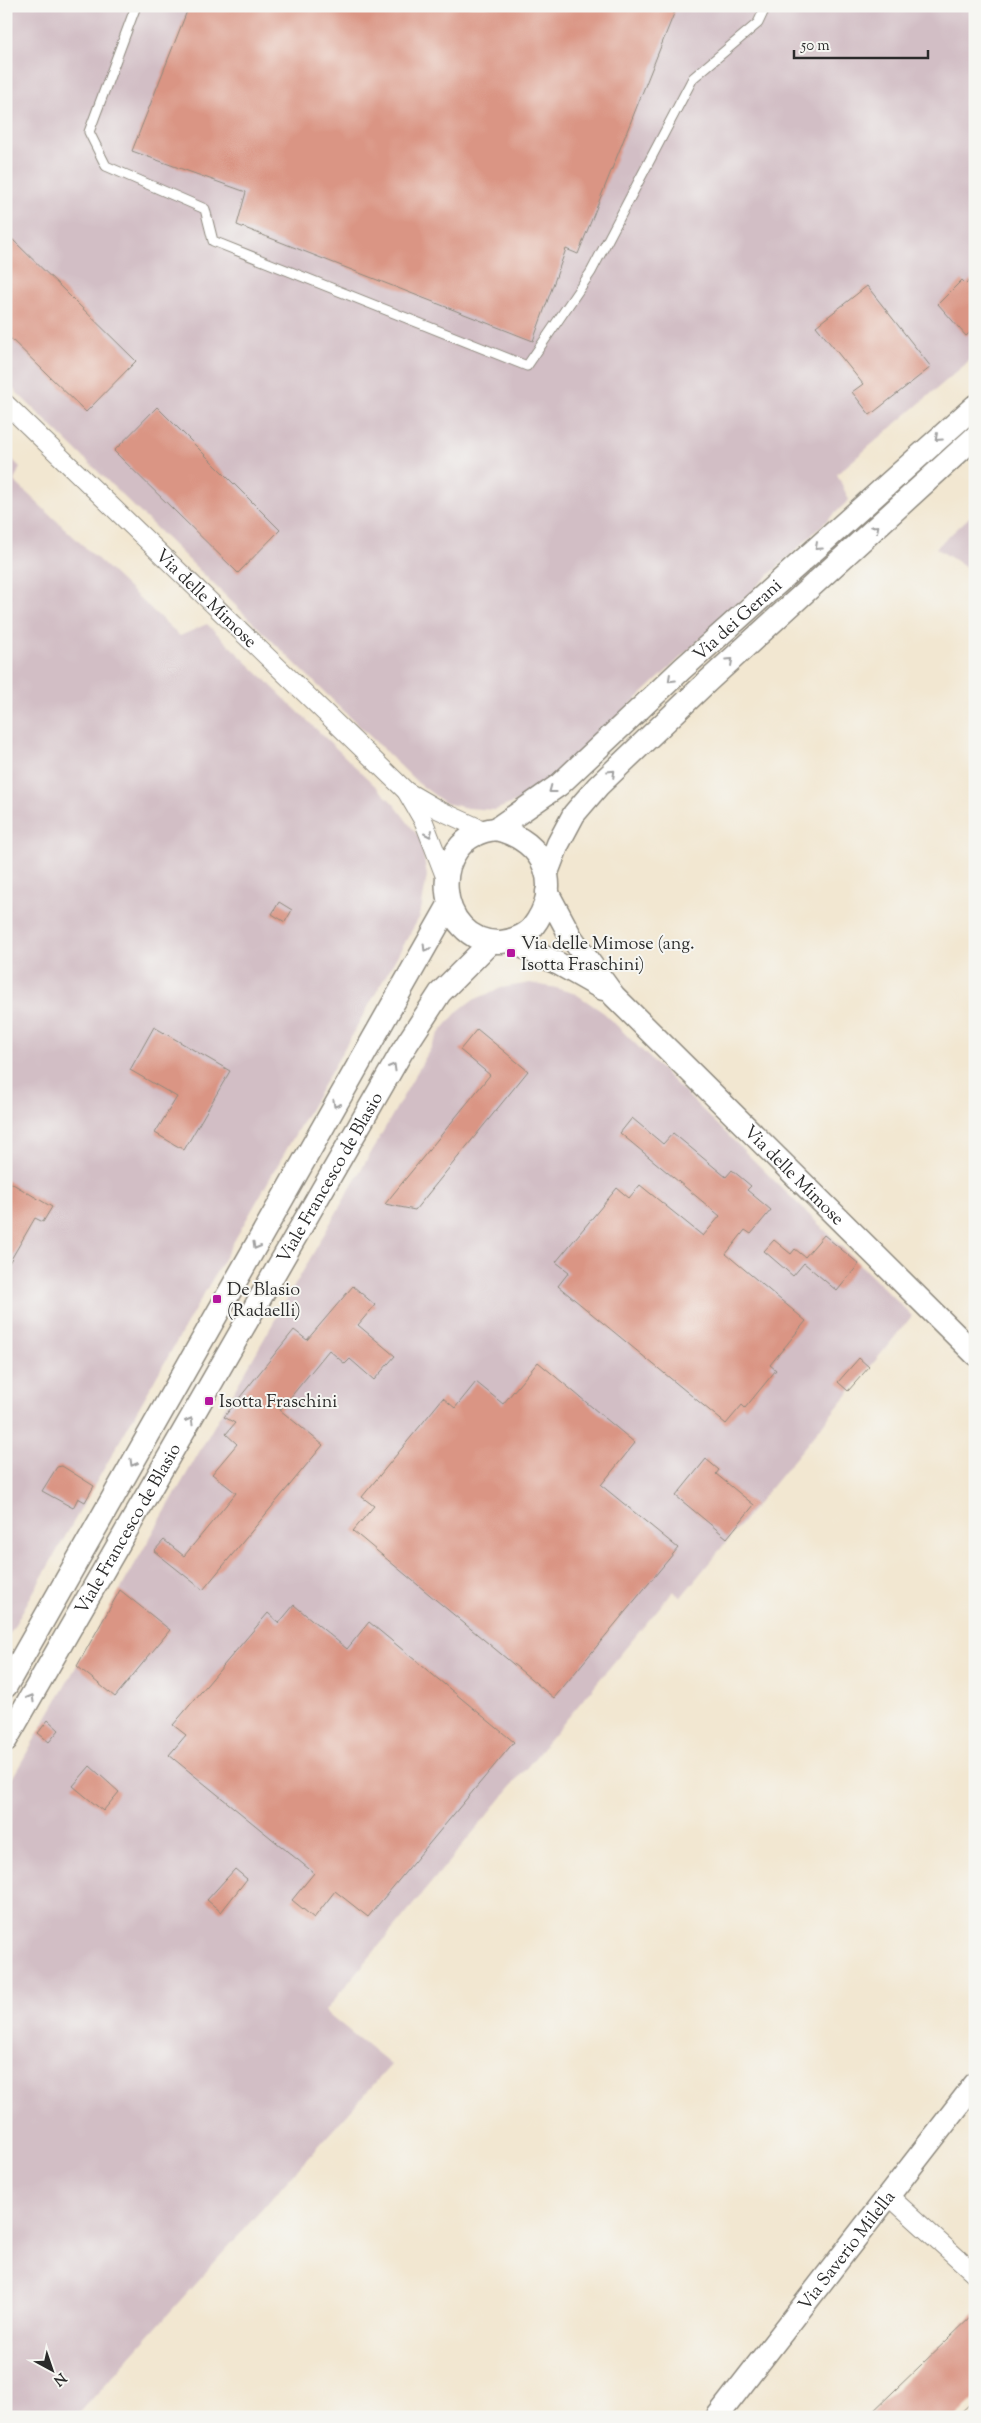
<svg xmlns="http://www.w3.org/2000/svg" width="981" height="2423" font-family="'Sorts Mill Goudy',serif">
<rect width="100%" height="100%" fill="#f6f6f2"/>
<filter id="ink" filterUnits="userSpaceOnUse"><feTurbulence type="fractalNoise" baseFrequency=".02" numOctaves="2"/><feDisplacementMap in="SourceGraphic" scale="10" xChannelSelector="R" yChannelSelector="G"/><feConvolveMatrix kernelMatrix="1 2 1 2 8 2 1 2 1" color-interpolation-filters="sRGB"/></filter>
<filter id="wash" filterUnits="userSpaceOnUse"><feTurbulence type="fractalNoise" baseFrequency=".0096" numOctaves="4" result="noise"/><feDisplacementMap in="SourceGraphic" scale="20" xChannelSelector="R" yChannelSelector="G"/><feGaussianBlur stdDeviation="1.12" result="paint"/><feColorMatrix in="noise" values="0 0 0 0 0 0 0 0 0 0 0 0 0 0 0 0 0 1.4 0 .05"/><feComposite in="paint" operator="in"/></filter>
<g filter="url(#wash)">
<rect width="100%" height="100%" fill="#f2e7d1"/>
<path fill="#d2bec5" d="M6,6H975V356L837,474L849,500L554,776L523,799L495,810L467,808L445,803L418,783L6,382Z
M6,453L20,467L14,481L180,636L207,624L394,804L421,840L427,876L420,916L6,1640Z
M975,512V573L936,548Z
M530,983L556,988L576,994L604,1013L912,1316L681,1597L673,1591L325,2011L391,2065L76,2417H6V1789L440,1032L458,1011L471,1001L501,988Z"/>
<g id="blocks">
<path fill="#da9584" d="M189,6H677L578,254L566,249L533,341L237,225L246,192L132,151Z
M6,233L136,361L86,412L6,334Z
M975,276V328L966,336L938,304L962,280L966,284Z
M867,286L931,367L870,415L852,392L863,384L816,326Z
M157,407L280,530L238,573L114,451Z
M279,902L292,910L285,922L272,914Z
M154,1027L230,1071L184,1150L155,1133L177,1097L130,1070Z
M477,1029L528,1071L415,1210L385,1204L490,1075L460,1050Z
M632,1118L663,1144L673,1133L726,1177L732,1170L751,1186L747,1190L771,1210L751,1234L745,1230L726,1254L806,1321L770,1365L776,1370L745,1408L742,1405L726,1424L558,1286L569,1272L556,1262L617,1188L629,1198L640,1185L703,1236L720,1216L620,1133Z
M6,1180L52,1207L43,1222L35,1218L6,1268Z
M824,1235L859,1264L837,1291L804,1263L793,1276L764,1251L774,1240L791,1254L795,1249L805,1257Z
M353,1286L375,1305L358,1325L395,1356L374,1380L350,1359L345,1364L329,1350L280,1410L323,1445L203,1590L154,1551L164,1540L184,1556L236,1493L212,1474L237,1444L226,1434L235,1423L224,1417L294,1330L307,1340Z
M859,1358L869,1367L848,1391L838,1382Z
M538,1362L635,1443L601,1485L678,1548L554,1698L353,1531L374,1506L362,1497L443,1398L455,1408L476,1382L503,1404Z
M706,1459L719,1470L716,1474L754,1505L727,1538L676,1496Z
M62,1466L94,1486L85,1502L78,1498L73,1508L42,1491L57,1467Z
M120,1590L170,1630L115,1697L77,1666Z
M294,1605L347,1649L369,1622L514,1742L368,1917L335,1891L314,1918L292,1900L314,1873L169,1755L186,1735L173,1725L268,1613L279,1623Z
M48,1720L59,1730L49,1742L38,1733Z
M90,1766L119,1792L103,1811L73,1786Z
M235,1869L247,1879L221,1912L207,1900Z
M975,2313V2399L956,2417H867Z"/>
</g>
</g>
<g filter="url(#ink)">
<use href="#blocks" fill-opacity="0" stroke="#8e897e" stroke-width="1"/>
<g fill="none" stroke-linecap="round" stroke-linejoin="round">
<defs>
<path id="service" d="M136,6L89,132L106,166L205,209L213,241L527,366L591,272L693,78L758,23L766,6"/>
<g id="minor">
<path id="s1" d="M6,404L406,791L437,809L483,830"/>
<path d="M406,791L424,822L446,879"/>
<path d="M889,2196L975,2274"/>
</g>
<g id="tertiary">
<path id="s2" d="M496,829L559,785L682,669L975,406"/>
<path d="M496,829C546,841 564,887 532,928C525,936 511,941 501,942C435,945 424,836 496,829Z"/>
<path d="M548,870L558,844L574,814L598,786L708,681L975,437"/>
<path id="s3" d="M547,892L571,937L614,996L975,1354"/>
<path d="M510,941L559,964L603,989"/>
<path d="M6,1686L449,905"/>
<path id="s4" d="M6,1740L401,1053L440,993L491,942"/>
<path id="s5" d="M717,2417L975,2084"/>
</g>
</defs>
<use href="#service" stroke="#8e897e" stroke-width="11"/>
<use href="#minor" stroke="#8e897e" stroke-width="20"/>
<use href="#tertiary" stroke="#8e897e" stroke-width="25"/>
<use href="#service" stroke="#fff" stroke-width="9"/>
<use href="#minor" stroke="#fff" stroke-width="18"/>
<use href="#tertiary" stroke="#fff" stroke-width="22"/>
</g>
<defs><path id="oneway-chevron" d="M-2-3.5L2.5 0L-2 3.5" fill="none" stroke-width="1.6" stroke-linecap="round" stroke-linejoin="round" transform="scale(1.25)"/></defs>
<g stroke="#a0a0a0">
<use href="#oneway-chevron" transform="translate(938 438) rotate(138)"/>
<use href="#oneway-chevron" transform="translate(876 528) rotate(-42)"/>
<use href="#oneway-chevron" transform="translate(818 547) rotate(138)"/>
<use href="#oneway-chevron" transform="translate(730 661) rotate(-42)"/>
<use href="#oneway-chevron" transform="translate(671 679) rotate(137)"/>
<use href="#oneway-chevron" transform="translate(612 773) rotate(-44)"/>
<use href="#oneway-chevron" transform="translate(552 790) rotate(143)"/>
<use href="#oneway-chevron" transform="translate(429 834) rotate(66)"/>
<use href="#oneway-chevron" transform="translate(426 948) rotate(121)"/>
<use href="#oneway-chevron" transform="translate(393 1067) rotate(-60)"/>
<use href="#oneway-chevron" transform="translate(336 1104) rotate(120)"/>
<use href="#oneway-chevron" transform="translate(256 1246) rotate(120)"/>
<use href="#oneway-chevron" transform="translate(190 1421) rotate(-60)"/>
<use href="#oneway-chevron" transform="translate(133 1463) rotate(120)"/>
<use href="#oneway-chevron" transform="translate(31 1698) rotate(-60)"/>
</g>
</g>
<g fill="#b5179e" stroke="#f6f6f2" stroke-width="2">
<rect x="506" y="948" width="10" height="10" rx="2.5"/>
<rect x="212" y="1294" width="10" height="10" rx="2.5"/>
<rect x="204" y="1396" width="10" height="10" rx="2.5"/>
</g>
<g text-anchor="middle" stroke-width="4" stroke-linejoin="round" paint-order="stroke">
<g font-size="18" fill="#2b2b2b" stroke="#f6f6f2">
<text dy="6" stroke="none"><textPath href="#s1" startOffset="279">Via delle Mimose</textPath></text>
<text dy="6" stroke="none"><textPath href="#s2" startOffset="320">Via dei Gerani</textPath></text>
<text dy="6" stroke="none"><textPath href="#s3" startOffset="378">Via delle Mimose</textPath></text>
<text dy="6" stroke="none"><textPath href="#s4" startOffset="649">Viale Francesco de Blasio</textPath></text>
<text dy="6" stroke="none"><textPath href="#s4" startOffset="244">Viale Francesco de Blasio</textPath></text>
<text dy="6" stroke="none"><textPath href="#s5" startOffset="211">Via Saverio Milella</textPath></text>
</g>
<g font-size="18" fill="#2b2b2b" stroke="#f6f6f2" text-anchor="start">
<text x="521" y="949">Via delle Mimose (ang.<tspan x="521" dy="21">Isotta Fraschini)</tspan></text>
<text x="227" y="1295">De Blasio<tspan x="227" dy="21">(Radaelli)</tspan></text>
<text x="219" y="1407">Isotta Fraschini</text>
</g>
</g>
<rect width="981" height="2423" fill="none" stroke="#f6f6f2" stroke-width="25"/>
<g transform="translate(52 2370) rotate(140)" stroke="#f6f6f2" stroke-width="4" paint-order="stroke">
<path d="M0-4L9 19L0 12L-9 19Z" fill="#2b2b2b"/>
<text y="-8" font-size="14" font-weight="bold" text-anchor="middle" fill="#2b2b2b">N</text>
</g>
<path d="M794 50v8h134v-8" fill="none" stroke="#2b2b2b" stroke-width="2.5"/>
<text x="801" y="50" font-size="15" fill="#2b2b2b" stroke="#f6f6f2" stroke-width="4" paint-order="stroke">50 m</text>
</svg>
